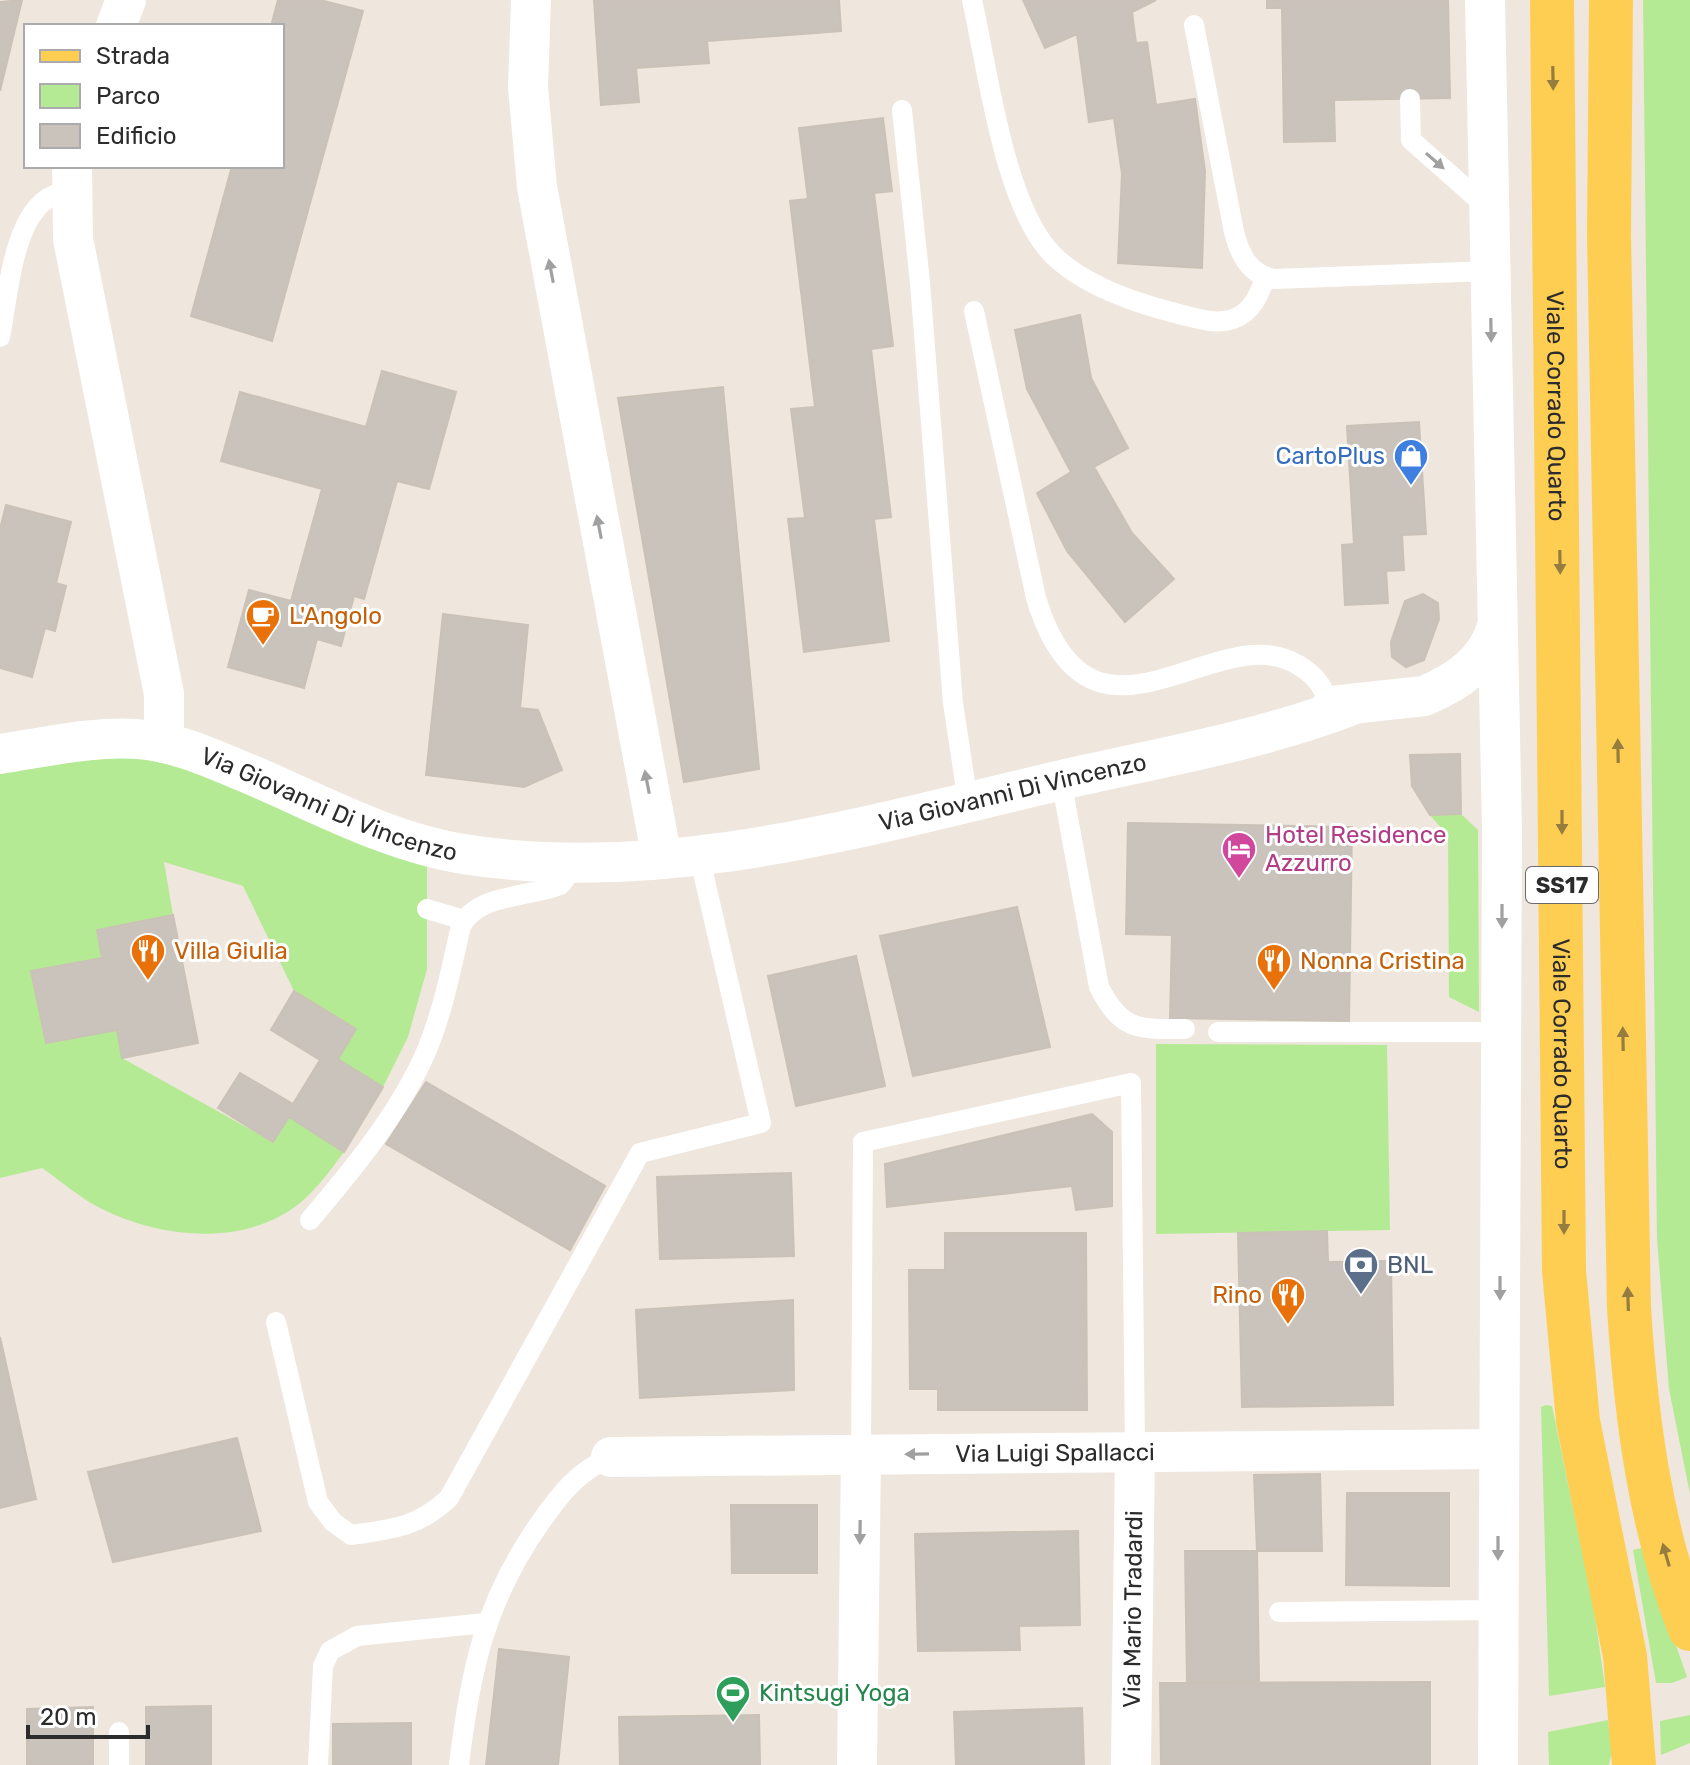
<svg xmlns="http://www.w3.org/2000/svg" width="1690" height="1765" font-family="Rubik,sans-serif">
<rect width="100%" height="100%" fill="#efe6dd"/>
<path fill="#b5ea94" d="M1643,0H1690V1494L1669,1389L1657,1239Z
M136,754L173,760L427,862V969L408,1037L383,1087L338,1059L356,1029L294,991L243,886L164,862L173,915L97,930L102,958L32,972L46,1043L117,1030L122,1058L273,1142L289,1117L344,1152C331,1169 317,1189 300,1203C245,1247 162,1239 102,1209C81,1199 61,1181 42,1168L0,1178V770Z
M1461,814L1478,830L1479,1012L1449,997L1448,836L1430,815Z
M1156,1044L1387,1045L1390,1230L1156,1234Z
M1546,1405L1552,1406L1594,1609L1605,1687L1549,1696L1541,1407Z
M1642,1548L1687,1677L1672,1683H1656L1633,1550Z
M1690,1715V1743L1661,1755L1660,1721Z
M1608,1720L1612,1750L1609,1765H1549L1548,1732Z"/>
<path fill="#cac3bc" stroke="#cac2b6" stroke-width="2" d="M22,0L0,91V2Z
M278,0H320L363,11L272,341L191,316L232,166H282V26H271Z
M594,0H839L841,31L707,41L709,63L636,68L639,102L601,105Z
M1023,0H1156L1132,12L1136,43L1147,42L1156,105L1195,99L1205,171L1202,268L1118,263L1122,174L1114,118L1089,122L1077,34L1045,48Z
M1267,0H1448L1450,98L1334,100L1335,141L1284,142L1282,8H1267Z
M883,118L892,191L874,193L893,346L871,349L891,517L874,519L889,641L804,652L788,519L805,518L791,409L815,407L790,201L808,199L799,128Z
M1080,315L1091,378L1128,448L1094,467L1132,533L1174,579L1125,622L1067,551L1037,493L1071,472L1027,389L1015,330Z
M382,371L456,392L429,489L397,481L364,599L354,596L341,646L317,639L304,688L228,667L249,590L291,601L322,489L221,461L240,392L366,427Z
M723,387L759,769L684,782L618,398Z
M1419,422L1426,534L1402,535L1404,570L1386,571L1388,603L1345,605L1342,545L1354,544L1347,426Z
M6,505L71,522L56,583L66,586L55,631L45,628L32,677L0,668V529Z
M1423,594L1438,603L1439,619L1424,660L1406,667L1392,657L1391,642L1405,601Z
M443,614L528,625L520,708L538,710L562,770L524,787L426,775Z
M1460,754L1461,814L1430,815L1412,786L1410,755Z
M1128,823L1352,827L1349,1021L1170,1018L1172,935L1126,934Z
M1017,907L1050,1047L913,1076L880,936Z
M173,915L198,1043L122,1058L117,1030L46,1043L31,971L102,958L97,930Z
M856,956L885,1086L796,1106L768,976Z
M294,991L356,1029L338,1059L383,1087L344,1152L289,1117L273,1142L218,1108L240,1073L293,1104L320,1060L271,1030Z
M426,1082L605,1186L570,1250L386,1144Z
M1092,1114L1112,1132V1206L1076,1210L1072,1186L887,1207L885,1164Z
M791,1173L794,1256L660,1259L657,1177Z
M1327,1231L1328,1262L1391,1261L1393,1405L1242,1407L1238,1233Z
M945,1233H1086L1087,1410H938V1389H910L909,1270H945Z
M793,1300L794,1390L640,1398L636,1310Z
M0,1337L36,1499L0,1508Z
M237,1438L261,1531L113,1562L88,1472Z
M1320,1474L1322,1551H1257L1254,1475Z
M1347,1493H1449V1586L1346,1585Z
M731,1505H817V1573H732Z
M1078,1531L1080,1625L1019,1626L1020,1650L918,1651L915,1534Z
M1185,1551H1257L1259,1682H1187Z
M499,1649L569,1657L558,1765H486Z
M1430,1682V1765H1161L1160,1683Z
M211,1706V1765H146V1707Z
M93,1707V1765H27V1709Z
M1082,1708L1084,1765H956L954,1712Z
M759,1715L760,1765H620L619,1717Z
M411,1723V1765H333V1724Z"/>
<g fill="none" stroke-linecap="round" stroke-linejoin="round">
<path stroke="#fff" stroke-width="20" d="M972,0C988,70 1004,209 1055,257C1091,291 1152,308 1199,319C1236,328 1255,312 1265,277
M1194,25L1234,232C1240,255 1249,274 1274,279L1490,271
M1410,99L1411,140L1488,208
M902,110L920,283L953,703L968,802
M974,311L1036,598C1091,779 1217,614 1298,665C1319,677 1326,691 1331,714
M0,337C9,294 13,192 70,192
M1060,774L1099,987C1122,1032 1139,1029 1185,1029
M427,909L464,920
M1218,1032H1501
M310,1220C353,1169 399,1114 426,1052C443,1012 451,969 461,926C478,893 528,898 560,885L565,879L566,864
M276,1322L318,1502L333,1522L351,1535C392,1529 417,1528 449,1498L640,1153L761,1123L698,851
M861,1454L863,1142L1131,1083L1135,1451
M1279,1612L1498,1610
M119,1765V1732
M318,1765L323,1666L330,1651L357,1636L486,1623
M459,1765C470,1671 485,1601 540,1523C560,1494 578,1471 611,1457"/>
<g stroke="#fff" stroke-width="40">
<path d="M531,0L528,87L537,187L662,859"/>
<path d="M1485,0L1502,831L1498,1765"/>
<path d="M116,26L126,0"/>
<path d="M72,166L73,239L164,694V743"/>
<path d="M1332,706L1424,696C1458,682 1487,662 1497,626"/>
<path id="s1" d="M0,754C46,747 100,734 147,740C181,744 215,760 247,773C316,802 388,842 463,854C666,886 869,825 1066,779C1163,757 1264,740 1358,703"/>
<path id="s2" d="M611,1457L1499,1449"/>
<path d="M857,1765L861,1454"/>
<path id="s3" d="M1131,1765L1135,1451"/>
</g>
<g stroke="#fece53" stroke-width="44">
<path id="s4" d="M1552,0L1564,1271L1578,1421L1625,1656L1634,1765"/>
<path d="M1611,0L1609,235L1629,1308C1636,1417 1650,1527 1690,1629"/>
</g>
</g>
<defs><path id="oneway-solid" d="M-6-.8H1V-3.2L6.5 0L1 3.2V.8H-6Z" transform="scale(2)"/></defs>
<g fill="#957d40">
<use href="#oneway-solid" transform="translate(1553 78) rotate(89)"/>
<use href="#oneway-solid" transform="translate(1560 562) rotate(89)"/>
<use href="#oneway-solid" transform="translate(1618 751) rotate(-91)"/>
<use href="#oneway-solid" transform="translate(1562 822) rotate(90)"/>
<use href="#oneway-solid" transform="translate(1623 1039) rotate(-91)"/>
<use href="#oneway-solid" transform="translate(1564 1222) rotate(90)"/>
<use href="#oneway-solid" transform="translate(1628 1299) rotate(-92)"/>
<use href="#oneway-solid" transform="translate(1666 1555) rotate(-106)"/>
</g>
<g fill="#a0a0a0">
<use href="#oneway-solid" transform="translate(1435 161) rotate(41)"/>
<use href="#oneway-solid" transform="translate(551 271) rotate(-101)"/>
<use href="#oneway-solid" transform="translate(1491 330) rotate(89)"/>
<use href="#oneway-solid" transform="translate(599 527) rotate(-101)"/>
<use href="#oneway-solid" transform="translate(647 782) rotate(-101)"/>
<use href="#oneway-solid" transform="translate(1502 916) rotate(90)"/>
<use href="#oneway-solid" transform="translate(1500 1288) rotate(90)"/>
<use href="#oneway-solid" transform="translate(917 1454) rotate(179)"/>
<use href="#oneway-solid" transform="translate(860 1532) rotate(91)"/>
<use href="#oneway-solid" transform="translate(1498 1548) rotate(90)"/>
</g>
<defs>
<symbol id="shop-pin" viewBox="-11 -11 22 30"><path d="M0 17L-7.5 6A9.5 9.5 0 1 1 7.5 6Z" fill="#3f7fe0" stroke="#fff"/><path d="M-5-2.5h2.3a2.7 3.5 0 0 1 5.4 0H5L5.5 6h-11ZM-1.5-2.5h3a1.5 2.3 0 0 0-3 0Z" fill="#fff"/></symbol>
<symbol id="cafe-pin" viewBox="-11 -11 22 30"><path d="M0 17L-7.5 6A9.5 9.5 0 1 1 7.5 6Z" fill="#e8710a" stroke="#fff"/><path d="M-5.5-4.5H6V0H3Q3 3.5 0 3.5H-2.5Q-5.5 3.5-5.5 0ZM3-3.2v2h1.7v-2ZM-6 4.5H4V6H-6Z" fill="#fff"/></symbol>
<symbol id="hotel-pin" viewBox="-11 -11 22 30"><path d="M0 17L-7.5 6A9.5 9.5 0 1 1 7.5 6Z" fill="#d1479c" stroke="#fff"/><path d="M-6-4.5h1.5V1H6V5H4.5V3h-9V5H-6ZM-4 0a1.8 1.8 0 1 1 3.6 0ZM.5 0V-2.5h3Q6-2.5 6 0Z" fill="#fff"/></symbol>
<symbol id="restaurant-pin" viewBox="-11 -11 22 30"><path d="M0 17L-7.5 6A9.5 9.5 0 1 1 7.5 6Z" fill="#e8710a" stroke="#fff"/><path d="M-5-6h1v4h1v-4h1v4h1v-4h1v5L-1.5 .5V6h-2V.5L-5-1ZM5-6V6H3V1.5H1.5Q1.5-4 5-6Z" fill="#fff"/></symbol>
<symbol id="bank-pin" viewBox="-11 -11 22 30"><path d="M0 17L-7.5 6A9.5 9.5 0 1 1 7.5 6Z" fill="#5c6f8a" stroke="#fff"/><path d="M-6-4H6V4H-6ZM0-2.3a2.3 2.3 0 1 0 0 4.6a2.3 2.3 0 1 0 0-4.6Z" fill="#fff"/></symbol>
<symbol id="stadium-pin" viewBox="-11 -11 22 30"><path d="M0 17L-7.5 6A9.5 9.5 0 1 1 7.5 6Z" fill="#2e9e5b" stroke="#fff"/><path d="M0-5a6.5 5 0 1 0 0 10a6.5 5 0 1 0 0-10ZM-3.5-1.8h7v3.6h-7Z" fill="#fff"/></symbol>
</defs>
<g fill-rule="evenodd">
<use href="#shop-pin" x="1391" y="436" width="40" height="54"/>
<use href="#cafe-pin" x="243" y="596" width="40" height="54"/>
<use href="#hotel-pin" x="1219" y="829" width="40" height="54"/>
<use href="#restaurant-pin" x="128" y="931" width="40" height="54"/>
<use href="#restaurant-pin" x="1254" y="941" width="40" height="54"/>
<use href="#bank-pin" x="1341" y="1245" width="40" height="54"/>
<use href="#restaurant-pin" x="1268" y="1275" width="40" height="54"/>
<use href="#stadium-pin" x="713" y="1673" width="40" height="54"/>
</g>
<g text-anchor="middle" stroke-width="6" stroke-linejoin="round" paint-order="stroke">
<rect fill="#fff" stroke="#6b6b6b" stroke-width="2" x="1526" y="867" width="72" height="36" rx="6"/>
<g font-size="22" font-weight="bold" fill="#2c2c2c">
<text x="1562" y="893">SS17</text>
</g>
<g font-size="24" fill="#2c2c2c" stroke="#fff">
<text dy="8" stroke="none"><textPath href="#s4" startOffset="406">Viale Corrado Quarto</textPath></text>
<text dy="8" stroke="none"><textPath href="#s1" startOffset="1042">Via Giovanni Di Vincenzo</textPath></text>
<text dy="8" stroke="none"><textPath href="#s1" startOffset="342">Via Giovanni Di Vincenzo</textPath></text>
<text dy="8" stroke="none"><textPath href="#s4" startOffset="1054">Viale Corrado Quarto</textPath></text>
<text dy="8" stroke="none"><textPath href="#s2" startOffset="444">Via Luigi Spallacci</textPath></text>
<text dy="8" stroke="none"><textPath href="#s3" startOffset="156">Via Mario Tradardi</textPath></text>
</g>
<g font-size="24" fill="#366cbe" stroke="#fff" text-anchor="end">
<text x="1385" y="464">CartoPlus</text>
</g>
<g font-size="24" fill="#c56008" stroke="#fff" text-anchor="start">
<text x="289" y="624">L'Angolo</text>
<text x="174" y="959">Villa Giulia</text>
<text x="1300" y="969">Nonna Cristina</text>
<text x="1262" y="1303" text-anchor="end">Rino</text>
</g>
<g font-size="24" fill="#b23c85" stroke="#fff" text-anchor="start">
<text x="1265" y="843">Hotel Residence<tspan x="1265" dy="28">Azzurro</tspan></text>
</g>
<g font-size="24" fill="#4e5e75" stroke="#fff" text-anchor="start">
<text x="1387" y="1273">BNL</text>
</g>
<g font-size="24" fill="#27864d" stroke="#fff" text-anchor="start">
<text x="759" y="1701">Kintsugi Yoga</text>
</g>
</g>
<rect x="24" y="24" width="260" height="144" fill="#ffffff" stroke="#ababab" stroke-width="2"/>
<rect x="40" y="50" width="40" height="12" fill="#fece53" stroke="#ababab" stroke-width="2"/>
<text x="96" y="64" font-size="24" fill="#2c2c2c">Strada</text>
<rect x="40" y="84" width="40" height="24" fill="#b5ea94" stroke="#ababab" stroke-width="2"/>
<text x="96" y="104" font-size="24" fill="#2c2c2c">Parco</text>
<rect x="40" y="124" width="40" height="24" fill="#cac3bc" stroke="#ababab" stroke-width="2"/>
<text x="96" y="144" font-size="24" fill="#2c2c2c">Edificio</text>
<path d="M28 1725v12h120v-12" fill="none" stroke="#2c2c2c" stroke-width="4"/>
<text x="40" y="1725" font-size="24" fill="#2c2c2c" stroke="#ffffff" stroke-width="6" paint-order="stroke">20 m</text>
</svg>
